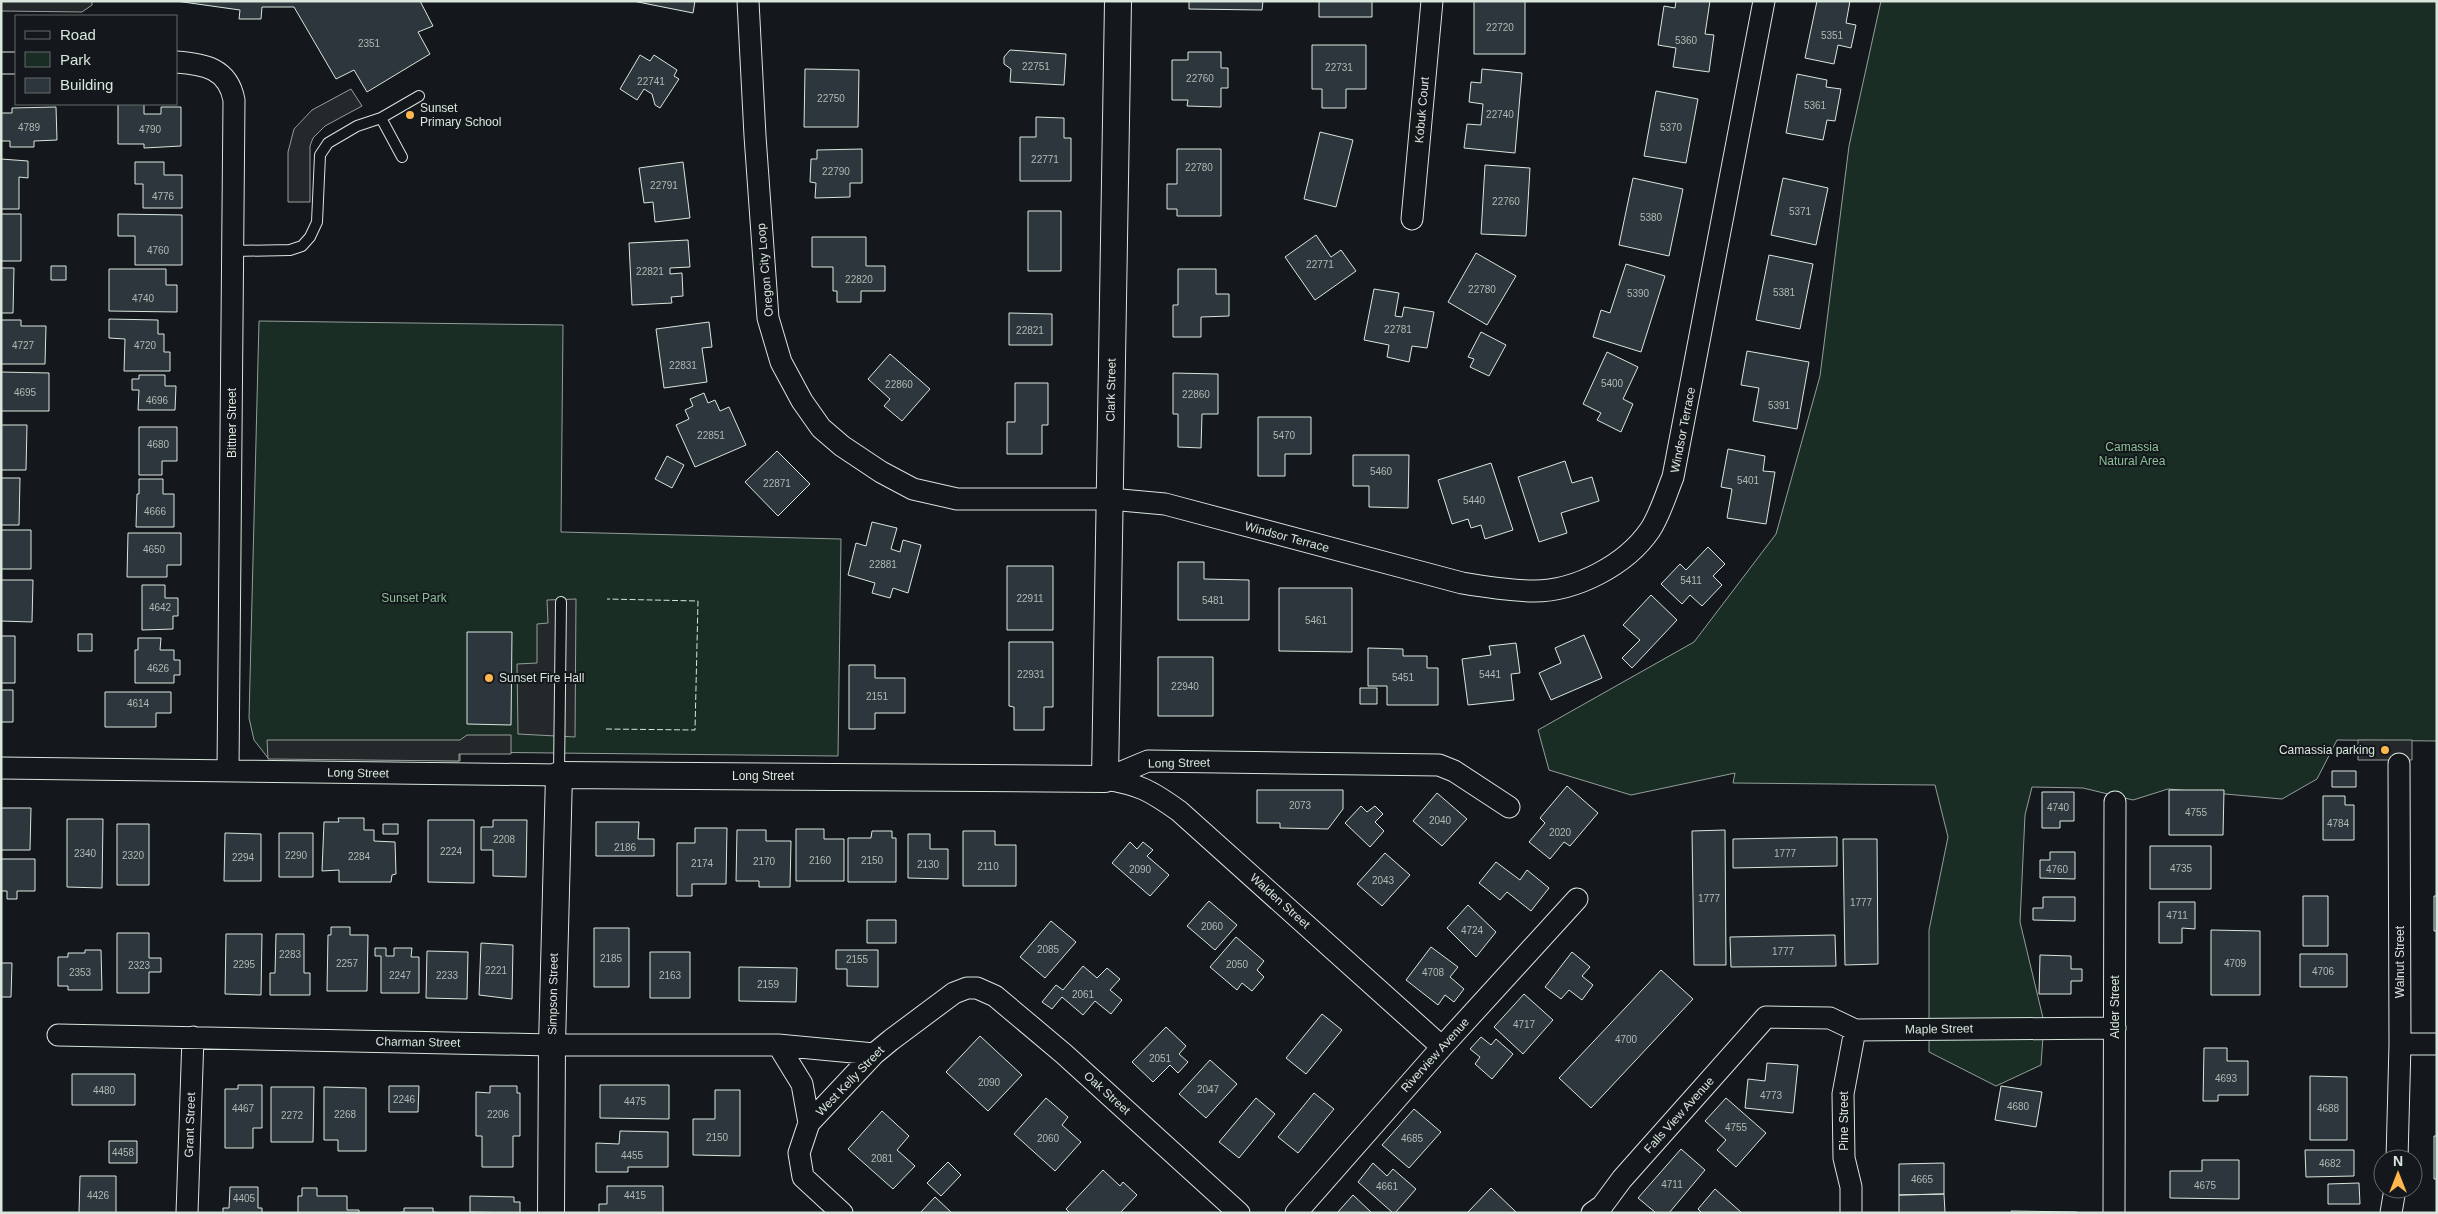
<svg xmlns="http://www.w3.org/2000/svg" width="2438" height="1214" font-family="Helvetica,sans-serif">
<rect width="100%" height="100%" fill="#14181c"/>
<path fill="#1a2d24" stroke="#939e99" d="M1881,1H2437V741L2337,740L2317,779L2282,799L2168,789L2133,800L2083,788L2032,787L2025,815L2020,922L2044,1022L2041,1065L1996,1086L1929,1052V930L1948,837L1935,785L1733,783L1735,773L1631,795L1549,770L1538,730L1694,642L1776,534L1820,376L1849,146Z
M259,321L563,325L561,532L841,539L838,756L460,752V761L268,758L254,740L249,718Z"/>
<path fill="#24282b" stroke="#939e99" d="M1,1H92V5L82,12L1,11Z
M351,89L362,106L325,126L313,138L310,146V202H288V152L294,129L312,110Z
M576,599L575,737L518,734L517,664L537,663V624L548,623L547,600Z
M467,735H511V754H459V761L268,759L267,740H460Z
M2358,740H2412V760H2358Z"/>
<path fill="#2c363c" stroke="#d8e6dc" d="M176,1H420L433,26L418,32L430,54L367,92L354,70L336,79L294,7H262L261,19H239L240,10Z
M633,1H695L693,13Z
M1189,1H1263L1262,10L1189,9Z
M1319,1H1372V17H1319Z
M1474,1H1525V54H1474Z
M1676,1H1710L1705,34L1714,35L1709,72L1673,67L1676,48L1658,45L1664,6L1675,8Z
M1817,1H1850L1846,23L1856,25L1851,48L1838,45L1834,64L1805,58Z
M1312,45H1366V89H1346V108H1322V89H1312Z
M1010,50L1066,54L1064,85L1010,82L1011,69L1004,64V57Z
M1188,52H1221V68H1228V88H1221V107L1187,106L1188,100H1172V60H1188Z
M640,55L650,61L654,55L677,70L674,76L679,79L660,108L655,105L652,94L644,89L637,100L620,89Z
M805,69L859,70L858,127H804Z
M1482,69L1522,73L1515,153L1464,148L1467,124L1481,125L1483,104L1469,102L1471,82L1481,83Z
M1797,74L1827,80L1826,87L1841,89L1835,121L1827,120L1823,140L1786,133Z
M1656,91L1698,99L1686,163L1644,156Z
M118,104H144V114H161V107H181V146L144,148V144H118Z
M56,107L57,140L34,141V147H10V141H1V113H12V108Z
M1036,117L1064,118V138H1071V181H1020V137H1036Z
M1320,132L1353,140L1336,207L1304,199Z
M862,149V183H850V197L815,198L816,183L810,182L811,159H817V150Z
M1177,149H1221V216H1177V209H1167V184H1177Z
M1,159L28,161V178L19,177V209H1Z
M135,162H164V175H182V208H143V184H135Z
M683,162L690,218L655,222L653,202L644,203L639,168Z
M1485,165L1530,168L1526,236L1481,234Z
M1633,178L1683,189L1669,256L1619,245Z
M1783,178L1828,188L1816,245L1771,235Z
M1028,211H1061V271H1028Z
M1,214H21V261H1Z
M118,214L182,215V265H135V236H118Z
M1316,235L1331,257L1341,250L1356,271L1315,300L1285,257Z
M812,237H866V266H885V291H861V302H837V291H833V267H812Z
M688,240L690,267L670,268V274L682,273L683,296L671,297L672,303L632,305L629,243Z
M1476,253L1516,276L1487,325L1448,302Z
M1769,255L1813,264L1800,329L1756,320Z
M1626,264L1665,276L1641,352L1593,337L1601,310L1610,313Z
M51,266H66V280H51Z
M1,268H14L13,313H1Z
M109,269H166V285H177V312L109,311Z
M1178,269H1216V294H1229V316L1201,317V337H1173V305H1178Z
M1374,289L1399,293L1395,316L1402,317L1404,307L1434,312L1427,348L1412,346L1409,362L1387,357L1389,345L1364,340Z
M1009,313L1052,314V345H1009Z
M109,319L158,320V334H164V352H170V371H124L125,339L109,338Z
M1,320H21V326H46L45,364H1Z
M709,322L712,347L702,348L707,382L664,388L656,329Z
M1481,332L1506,345L1489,376L1470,367L1474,359L1468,357Z
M1747,351L1809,362L1797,429L1753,421L1759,388L1741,385Z
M1607,352L1638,367L1623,399L1633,404L1621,432L1597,420L1601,413L1583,404Z
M890,354L930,389L902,421L884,406L890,399L868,379Z
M1,372L49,373V411H1Z
M1173,373L1218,374V414H1202L1201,448L1178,447V414H1173Z
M139,375H165V386H176L175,410H138L139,390H132V379H139Z
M1015,383H1048V425H1042V454H1007V422H1015Z
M704,393L708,403L715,400L720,411L729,407L746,445L695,467L676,425L689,419L685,410L693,406L690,399Z
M1258,417H1311V454H1285V476H1258Z
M1,425H27L26,470H1Z
M139,427H177V461H162V475H139Z
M1728,449L1765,456L1763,471L1775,472L1766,524L1727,518L1732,489L1721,487Z
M777,451L810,484L778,516L745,482Z
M1353,455H1409L1408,508L1369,507V486H1353Z
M667,456L684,465L672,488L655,479Z
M1565,461L1572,483L1592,477L1599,501L1561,513L1567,533L1539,542L1518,477Z
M1491,463L1513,530L1485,539L1481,525L1471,528L1468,519L1452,524L1438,480Z
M1,478H20L19,525H1Z
M139,479H163V494H174V527H136L137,494H139Z
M872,522L897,528L891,549L900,552L903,540L921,545L908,593L893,588L890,598L872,593L875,583L848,575L856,543L866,546Z
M1,530H31V569H1Z
M128,533H181V565H167V577H127Z
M1708,547L1725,564L1713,576L1722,585L1702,606L1690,595L1682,604L1661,584L1680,564L1686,570Z
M1178,562H1204V579L1249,580V620H1178Z
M1007,566H1053V630H1007Z
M1,580H33L32,622L1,621Z
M142,585H165V598H178V616H173V629L142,630Z
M1279,588H1352V652L1279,651Z
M1651,595L1677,620L1632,668L1622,658L1640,640L1623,625Z
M467,632H512L511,725L467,724Z
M78,634H92V651H78Z
M1584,635L1602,678L1551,700L1539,673L1561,663L1555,648Z
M1,636H15V683H1Z
M138,638H161L160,650H174V660H180V675H174V683H135V650H138Z
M1009,642H1053V707H1044V730H1014V707L1009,706Z
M1516,643L1520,673L1511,674L1514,700L1468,705L1462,659L1491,655L1489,646Z
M1368,648L1403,649V656H1427V668H1438V705H1387V686H1368Z
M1158,657H1213V716H1158Z
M849,665H875V678H905V713H875V729H849Z
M1360,688H1377V704H1360Z
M1,690H13V722H1Z
M105,692H171V713H156V727H105Z
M2332,771H2356V787H2332Z
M1567,786L1598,813L1570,846L1564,842L1550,859L1529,842L1545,823L1540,818Z
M1257,790H1343V809L1328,829L1280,828V823H1257Z
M2169,790H2224L2223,835H2169Z
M2042,792H2074V821H2060V828H2042Z
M1437,793L1467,819L1442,846L1413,821Z
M2323,796H2345V805H2354V840H2323Z
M1361,806L1367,812L1375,806L1383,814L1375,822L1384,831L1370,847L1345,823Z
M1,808H31L30,850H1Z
M338,818H364V830H374V841L395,842L396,874L392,875L391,882H339V870L322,871L324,822H339Z
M67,819H103L102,888L67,887Z
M428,820H474V883L428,882Z
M493,820H527L526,877L493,876V850H481V827H493Z
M596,822H639L638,839H654V856H596Z
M117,824H149V885H117Z
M383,824H398V834H383Z
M695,828H727L726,884H692V896H677V843H695Z
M796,829H824V839H844V881H796Z
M737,830H766V841H791L790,887H759V881H736Z
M1725,830L1726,965H1694L1692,831Z
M872,831H892V838H896V882H848V838H871Z
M963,831H995V845H1016V886H963Z
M225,833L261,834V881H224Z
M279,833H313V877H279Z
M908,834H930V849H948V879L908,878Z
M1837,837V866L1733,868V839Z
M1843,839H1877L1878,964L1845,965Z
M1130,842L1137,849L1143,842L1153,850L1147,856L1169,875L1150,896L1112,863Z
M2150,846H2211V889H2150Z
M2050,852H2075V879L2040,878V860H2050Z
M1385,853L1410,875L1382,906L1357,884Z
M1,859H35V891H17V899H7V891H1Z
M1496,862L1520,880L1527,870L1549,888L1531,911L1507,892L1500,900L1479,883Z
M2303,896H2328V946H2303Z
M2434,896H2437V931H2434Z
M2043,897H2075V921L2033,920V908H2043Z
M1209,901L1237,925L1215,950L1187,926Z
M2159,902H2195V929L2182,928V943H2159Z
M1468,905L1496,932L1476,957L1447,928Z
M867,920H896V943H867Z
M1051,921L1076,942L1045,978L1020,957Z
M331,927H350V935H368L367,991H327L328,935H331Z
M594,928H629V987H594Z
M2211,930L2260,931V995H2211Z
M117,933H149V958H161V972H149V993H117Z
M226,934H262L261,995L225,994Z
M276,934H304V973H310V995H270V973H275Z
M1835,935L1836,966L1731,967L1730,937Z
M1236,937L1264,961L1257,970L1264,977L1252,991L1242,983L1237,990L1210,967Z
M481,943L513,945L512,999L479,995Z
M1431,947L1458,967L1450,977L1464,989L1454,1002L1445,995L1438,1005L1406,980Z
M375,948H386V956H394V948H412L411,957H419V993H381V956H375Z
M85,950H101L102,990H68V986H58V957H68V953H85Z
M836,950H878V987L847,986V969H836Z
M427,951L468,952L467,999L426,998Z
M650,952H690V998H650Z
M1572,952L1590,967L1582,976L1593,985L1582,1000L1569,990L1561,999L1545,987Z
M2300,954H2347V987H2300Z
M2040,955L2071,956V969H2082V981H2071V994H2039Z
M1,963H12L11,997H1Z
M1083,966L1097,978L1107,968L1120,979L1110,990L1122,1000L1111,1014L1095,1001L1083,1015L1062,997L1052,1009L1042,1002L1056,985L1063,990Z
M739,967L797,968L796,1002L739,1001Z
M1661,970L1693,999L1591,1108L1559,1078Z
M1524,994L1553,1020L1523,1054L1494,1027Z
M1322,1014L1342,1030L1306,1074L1286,1058Z
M1166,1027L1186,1046L1179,1054L1188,1062L1178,1073L1170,1065L1153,1082L1132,1062Z
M980,1036L1022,1075L988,1111L946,1072Z
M1481,1037L1491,1045L1496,1039L1513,1054L1492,1079L1475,1064L1480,1057L1470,1049Z
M2204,1048H2227V1061H2248V1095H2218V1101H2203Z
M1210,1060L1237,1084L1206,1118L1179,1094Z
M1767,1063L1798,1065L1793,1113L1745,1108L1748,1079L1765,1081Z
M72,1074H135V1105H72Z
M2310,1076L2347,1077V1140H2310Z
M238,1085H262V1128H253V1148H225V1089H238Z
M600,1085H669V1119L600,1118Z
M389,1086H419L418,1112H389Z
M490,1086H517V1093H520V1136H513V1167H482V1136H476V1092L490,1093Z
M2001,1086L2042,1092L2036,1127L1995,1120Z
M271,1087H314L313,1142H271Z
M324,1087L366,1088V1151H338V1140H324Z
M715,1090H740V1156L693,1155V1119H715Z
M1314,1093L1334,1109L1298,1153L1278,1137Z
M1046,1098L1068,1117L1062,1125L1081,1142L1055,1171L1014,1134Z
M1256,1098L1275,1114L1239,1158L1219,1142Z
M1726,1098L1766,1133L1736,1167L1717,1150L1726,1140L1705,1121Z
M1414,1109L1441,1132L1409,1168L1382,1145Z
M882,1111L909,1136L897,1150L915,1166L893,1189L848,1149Z
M620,1131L668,1132V1167H628V1172H596V1143L619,1144Z
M2434,1136H2437V1179H2434Z
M109,1141H137V1163H109Z
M1681,1149L1705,1170L1669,1213H1656L1638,1198Z
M2305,1150H2354V1176L2306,1177Z
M2202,1160H2239V1199L2170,1198V1171H2202Z
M948,1162L961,1175L941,1196L927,1183Z
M1373,1163L1387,1176L1393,1169L1416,1189L1395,1213H1393L1358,1182Z
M1944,1163V1194L1899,1195V1164Z
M1103,1170L1120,1186L1123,1182L1137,1195L1120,1213H1070L1066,1209Z
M80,1176H116V1213H79Z
M2359,1183L2360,1204H2328V1184Z
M607,1186H663V1213H599V1204H607Z
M230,1187H258V1208H262V1213H223V1208H229Z
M302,1188H317V1196H347V1210H359V1213H298V1196H302Z
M1491,1188L1516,1212V1213H1467Z
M1715,1189L1742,1213H1702L1698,1209Z
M1944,1194L1945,1213H1899V1195Z
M1353,1195L1372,1213H1337Z
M470,1196L514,1197V1202H520V1213L470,1212Z
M935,1197L952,1213H920Z
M404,1208H433V1212L445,1213H392L404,1212Z
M2011,1211L2077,1212V1213H2011Z"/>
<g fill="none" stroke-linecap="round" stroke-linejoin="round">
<defs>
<path id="service" d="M381,118L402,157
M233,251L290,250L302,246L310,237L317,222L320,155L328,143L357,126L381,118L419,96
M559,774L561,602"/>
<path id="minor" d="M748,1L755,136L768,318L781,362L802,401L821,428L842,446L881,472L913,489L957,499H1110L1165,504L1462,583C1486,587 1510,591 1534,591C1576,591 1626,565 1650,530C1660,515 1666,494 1673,477L1764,1
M176,62C204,64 228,68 234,100L228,771
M1,63H16
M1412,219L1432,1
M1,768L559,775
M1105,779C1139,784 1151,791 1179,811L1442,1047
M1105,779L1148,761L1439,765L1454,771L1509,807
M58,1035L552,1045H778L874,1054
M2400,1044H2437
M778,1045L802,1084L809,1123
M2397,1159L2400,1044L2399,764
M187,1213L193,1037
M842,1213L803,1177L799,1153L809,1123L874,1054L891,1040L954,993L967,988H977L995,996L1064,1054L1239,1213
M1296,1213L1442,1047L1577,899
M1592,1213L1602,1206L1622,1179L1766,1017L1830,1018L1855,1030L2115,1028
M1851,1213V1187L1844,1158L1843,1094L1855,1030
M2114,1213L2115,802
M2391,1213L2395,1189"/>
<path id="tertiary" d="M551,1213L552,1045L559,775L1105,779L1118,1"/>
</defs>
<use href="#service" stroke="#d8e6dc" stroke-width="12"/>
<use href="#minor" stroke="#d8e6dc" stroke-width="23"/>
<use href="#tertiary" stroke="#d8e6dc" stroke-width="28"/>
<use href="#service" stroke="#14181c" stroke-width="10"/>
<use href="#minor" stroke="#14181c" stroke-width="21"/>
<use href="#tertiary" stroke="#14181c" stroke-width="26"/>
<path stroke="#d8e6dc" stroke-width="1" stroke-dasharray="6 2.5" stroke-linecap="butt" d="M606,729L695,730L698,601L607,599"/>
</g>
<g fill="#ffb74d" stroke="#14181c" stroke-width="2">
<circle cx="410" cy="115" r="5"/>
<circle cx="489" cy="678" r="5"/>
<circle cx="2385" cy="750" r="5"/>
</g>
<g text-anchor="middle" stroke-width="4" stroke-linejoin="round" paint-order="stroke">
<g font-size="10" fill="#adbab4">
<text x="1500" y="31">22720</text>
<text x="1832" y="39">5351</text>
<text x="1686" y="44">5360</text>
<text x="369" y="47">2351</text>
<text x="1036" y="70">22751</text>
<text x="1339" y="71">22731</text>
<text x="1200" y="82">22760</text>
<text x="651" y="85">22741</text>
<text x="831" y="102">22750</text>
<text x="1815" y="109">5361</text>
<text x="1500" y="118">22740</text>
<text x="29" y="131">4789</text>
<text x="1671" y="131">5370</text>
<text x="150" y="133">4790</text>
<text x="1045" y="163">22771</text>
<text x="1199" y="171">22780</text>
<text x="836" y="175">22790</text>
<text x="664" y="189">22791</text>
<text x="163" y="200">4776</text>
<text x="1506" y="205">22760</text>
<text x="1800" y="215">5371</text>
<text x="1651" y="221">5380</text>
<text x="158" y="254">4760</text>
<text x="1320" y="268">22771</text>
<text x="650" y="275">22821</text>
<text x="859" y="283">22820</text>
<text x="1482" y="293">22780</text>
<text x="1784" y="296">5381</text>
<text x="1638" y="297">5390</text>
<text x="143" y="302">4740</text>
<text x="1398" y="333">22781</text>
<text x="1030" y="334">22821</text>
<text x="23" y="349">4727</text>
<text x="145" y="349">4720</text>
<text x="683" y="369">22831</text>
<text x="1612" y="387">5400</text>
<text x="899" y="388">22860</text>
<text x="25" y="396">4695</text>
<text x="1196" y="398">22860</text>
<text x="157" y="404">4696</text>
<text x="1779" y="409">5391</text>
<text x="711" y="439">22851</text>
<text x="1284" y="439">5470</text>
<text x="158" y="448">4680</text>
<text x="1381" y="475">5460</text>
<text x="1748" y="484">5401</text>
<text x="777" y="487">22871</text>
<text x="1474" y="504">5440</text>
<text x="155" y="515">4666</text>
<text x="154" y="553">4650</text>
<text x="883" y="568">22881</text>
<text x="1691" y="584">5411</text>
<text x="1030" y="602">22911</text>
<text x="1213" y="604">5481</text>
<text x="160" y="611">4642</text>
<text x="1316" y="624">5461</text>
<text x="158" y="672">4626</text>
<text x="1031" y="678">22931</text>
<text x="1490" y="678">5441</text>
<text x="1403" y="681">5451</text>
<text x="1185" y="690">22940</text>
<text x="877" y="700">2151</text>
<text x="138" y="707">4614</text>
<text x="1300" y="809">2073</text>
<text x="2058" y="811">4740</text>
<text x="2196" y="816">4755</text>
<text x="1440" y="824">2040</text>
<text x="2338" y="827">4784</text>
<text x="1560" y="836">2020</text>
<text x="504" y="843">2208</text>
<text x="625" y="851">2186</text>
<text x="451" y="855">2224</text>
<text x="85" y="857">2340</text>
<text x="1785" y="857">1777</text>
<text x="133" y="859">2320</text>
<text x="296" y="859">2290</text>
<text x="359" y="860">2284</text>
<text x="243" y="861">2294</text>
<text x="820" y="864">2160</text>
<text x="872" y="864">2150</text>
<text x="764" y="865">2170</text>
<text x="702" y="867">2174</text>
<text x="928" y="868">2130</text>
<text x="988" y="870">2110</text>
<text x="2181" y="872">4735</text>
<text x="1140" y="873">2090</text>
<text x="2057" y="873">4760</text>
<text x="1383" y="884">2043</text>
<text x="1709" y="902">1777</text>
<text x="1861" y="906">1777</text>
<text x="2177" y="919">4711</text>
<text x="1212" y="930">2060</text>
<text x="1472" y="934">4724</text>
<text x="1048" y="953">2085</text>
<text x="1783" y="955">1777</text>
<text x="290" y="958">2283</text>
<text x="611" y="962">2185</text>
<text x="857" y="963">2155</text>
<text x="347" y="967">2257</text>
<text x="2235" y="967">4709</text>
<text x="244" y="968">2295</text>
<text x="1237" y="968">2050</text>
<text x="139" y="969">2323</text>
<text x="496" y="974">2221</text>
<text x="2323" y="975">4706</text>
<text x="80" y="976">2353</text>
<text x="1433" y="976">4708</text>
<text x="400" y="979">2247</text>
<text x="447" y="979">2233</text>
<text x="670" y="979">2163</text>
<text x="768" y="988">2159</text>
<text x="1083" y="998">2061</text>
<text x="1524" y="1028">4717</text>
<text x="1626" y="1043">4700</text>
<text x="1160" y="1062">2051</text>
<text x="2226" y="1082">4693</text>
<text x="989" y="1086">2090</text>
<text x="1208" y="1093">2047</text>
<text x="104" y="1094">4480</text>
<text x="1771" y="1099">4773</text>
<text x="404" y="1103">2246</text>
<text x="635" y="1105">4475</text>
<text x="2018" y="1110">4680</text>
<text x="243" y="1112">4467</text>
<text x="2328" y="1112">4688</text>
<text x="345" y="1118">2268</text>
<text x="498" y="1118">2206</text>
<text x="292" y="1119">2272</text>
<text x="1736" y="1131">4755</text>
<text x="717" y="1141">2150</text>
<text x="1048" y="1142">2060</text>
<text x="1412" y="1142">4685</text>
<text x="123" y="1156">4458</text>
<text x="632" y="1159">4455</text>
<text x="882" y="1162">2081</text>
<text x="2330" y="1167">4682</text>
<text x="1922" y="1183">4665</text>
<text x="1672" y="1188">4711</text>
<text x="2205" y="1189">4675</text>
<text x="1387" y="1190">4661</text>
<text x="98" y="1199">4426</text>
<text x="635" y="1199">4415</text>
<text x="244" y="1202">4405</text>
</g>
<g font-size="12" fill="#d8e6dc" stroke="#14181c" text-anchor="start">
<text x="420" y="112">Sunset<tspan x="420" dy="14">Primary School</tspan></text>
<text x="499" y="682">Sunset Fire Hall</text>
<text x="2375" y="754" text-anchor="end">Camassia parking</text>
</g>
<g font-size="12" fill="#d8e6dc" stroke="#14181c">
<text transform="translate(1422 110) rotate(-85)" y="4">Kobuk Court</text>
<text transform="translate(765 270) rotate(-95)" y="4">Oregon City Loop</text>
<text transform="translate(1111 390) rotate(-89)" y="4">Clark Street</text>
<text transform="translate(232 423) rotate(-90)" y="4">Bittner Street</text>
<text transform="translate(1683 430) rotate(-79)" y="4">Windsor Terrace</text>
<text transform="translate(1287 537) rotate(15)" y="4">Windsor Terrace</text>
<text transform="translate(1179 763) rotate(-1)" y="4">Long Street</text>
<text transform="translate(358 773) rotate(1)" y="4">Long Street</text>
<text x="763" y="780">Long Street</text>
<text transform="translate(1280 901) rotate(42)" y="4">Walden Street</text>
<text transform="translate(2400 962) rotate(-90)" y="4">Walnut Street</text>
<text transform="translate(553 994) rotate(-89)" y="4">Simpson Street</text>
<text transform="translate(2115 1007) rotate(-90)" y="4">Alder Street</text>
<text transform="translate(1939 1029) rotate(-1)" y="4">Maple Street</text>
<text transform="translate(418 1042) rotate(1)" y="4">Charman Street</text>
<text transform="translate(1435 1055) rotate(-48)" y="4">Riverview Avenue</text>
<text transform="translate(850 1081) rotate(-46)" y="4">West Kelly Street</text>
<text transform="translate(1107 1093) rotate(42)" y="4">Oak Street</text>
<text transform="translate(1679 1115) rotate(-48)" y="4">Falls View Avenue</text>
<text transform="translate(1844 1121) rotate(-90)" y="4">Pine Street</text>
<text transform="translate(190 1125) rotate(-88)" y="4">Grant Street</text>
</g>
<g font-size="12" fill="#8ac095" stroke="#14181c">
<text x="2132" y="451">Camassia<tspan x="2132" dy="14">Natural Area</tspan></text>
<text x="414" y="602">Sunset Park</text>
</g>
</g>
<rect width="2438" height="1214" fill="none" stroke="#d8e6dc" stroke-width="5"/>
<rect x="15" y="15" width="162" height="90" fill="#14181c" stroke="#626a69"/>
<rect x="25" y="31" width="25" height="8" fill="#14181c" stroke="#626a69"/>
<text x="60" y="40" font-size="15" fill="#d8e6dc">Road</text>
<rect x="25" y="52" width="25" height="15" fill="#1a2d24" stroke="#626a69"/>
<text x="60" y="65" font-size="15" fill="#d8e6dc">Park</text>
<rect x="25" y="78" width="25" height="15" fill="#2c363c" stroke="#626a69"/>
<text x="60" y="90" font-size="15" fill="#d8e6dc">Building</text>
<g transform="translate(2398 1174)"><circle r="24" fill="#14181c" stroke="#626a69"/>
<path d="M0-4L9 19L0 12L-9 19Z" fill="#ffb74d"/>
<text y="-8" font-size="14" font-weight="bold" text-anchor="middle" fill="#d8e6dc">N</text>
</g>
</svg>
